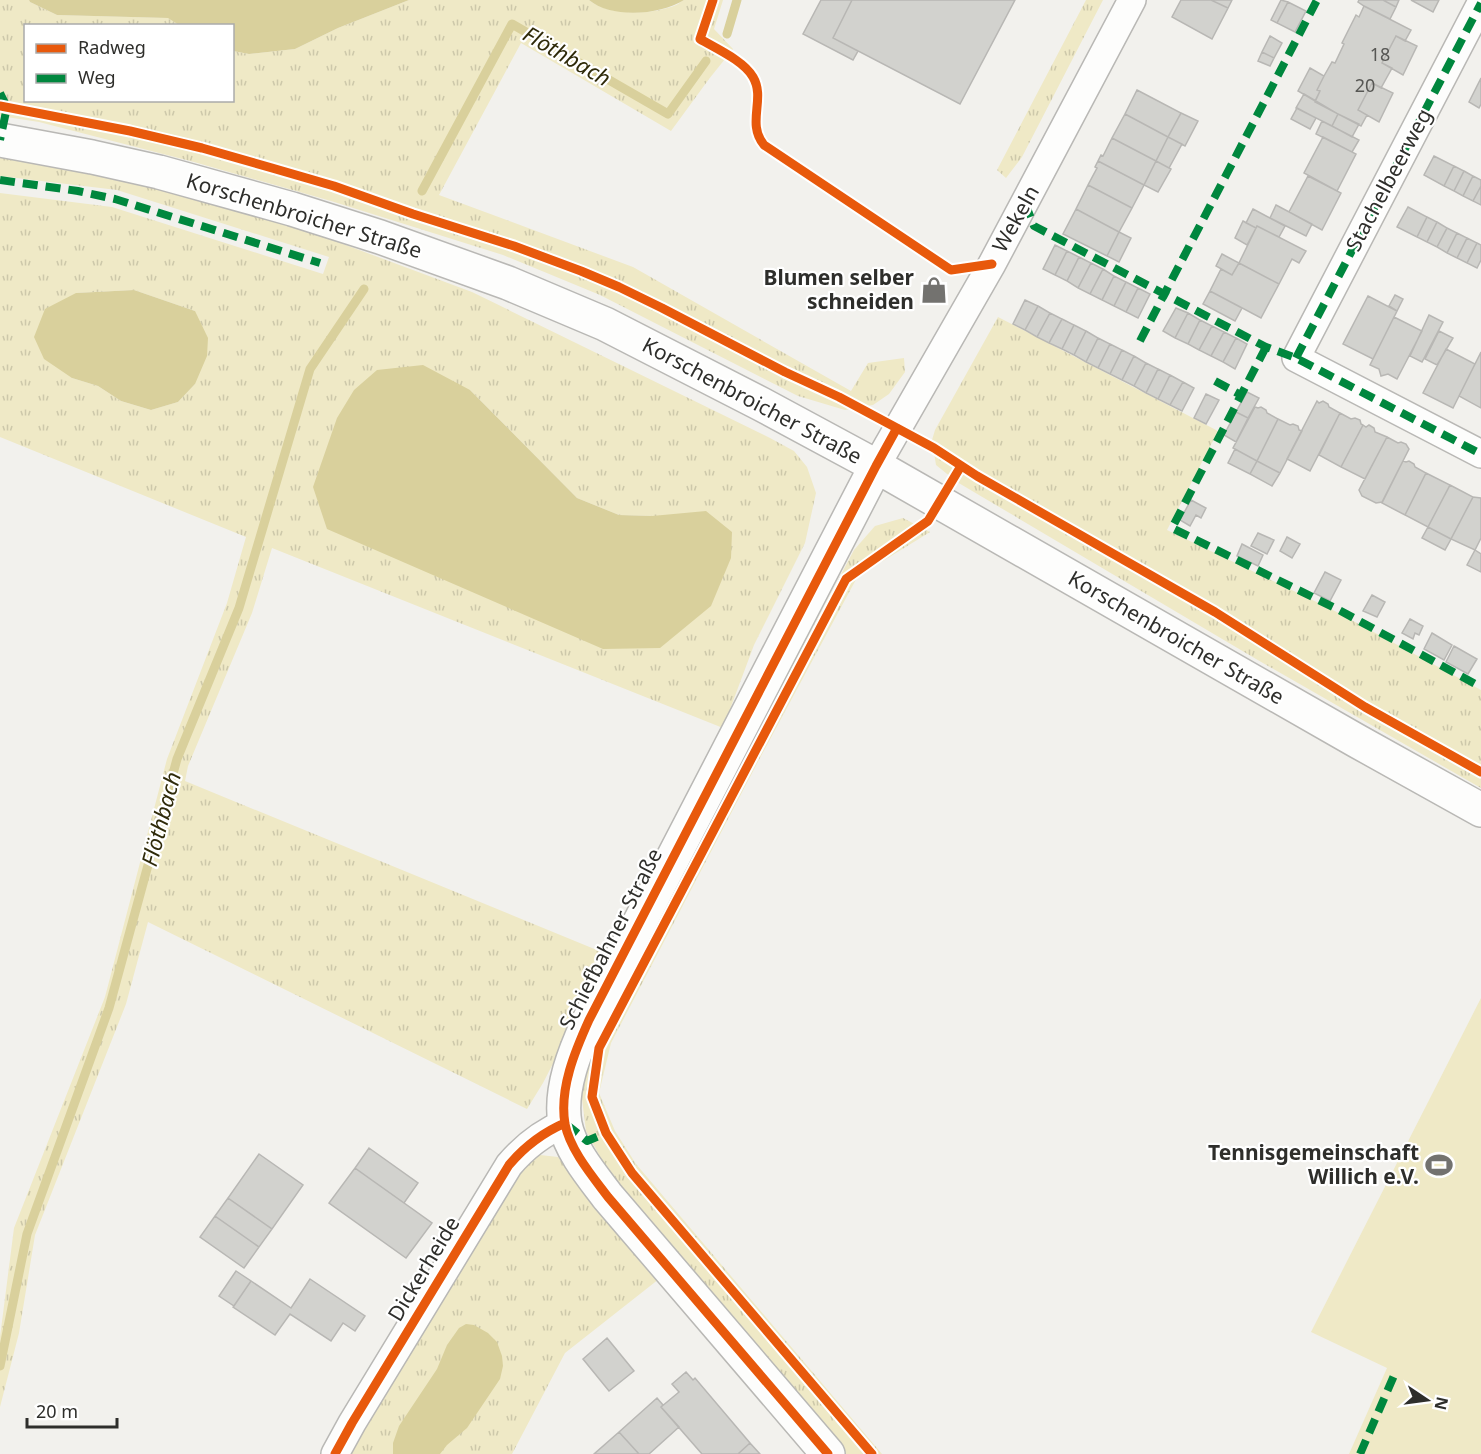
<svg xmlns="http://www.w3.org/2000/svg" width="1481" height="1454" font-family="'Noto Sans',sans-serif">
<defs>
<pattern id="grass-tufts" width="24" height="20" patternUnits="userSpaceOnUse" patternTransform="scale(1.5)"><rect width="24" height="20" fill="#efe9c6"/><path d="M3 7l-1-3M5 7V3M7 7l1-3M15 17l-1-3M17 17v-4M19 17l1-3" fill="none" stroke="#cdc8aa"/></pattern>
</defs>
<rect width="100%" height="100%" fill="#f2f1ed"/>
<path fill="url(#grass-tufts)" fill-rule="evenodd" d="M0,0H29L30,2L57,15L169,18L179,25L26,26V100H232L233,51L249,54L295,49L338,28L409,0H589C608,16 653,15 676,5C679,4 681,1 684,0C692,0 713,0 723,0L714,29L733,49L709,79L671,131L521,43L439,195L633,267L851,391L868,363L904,358L905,372L889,394L873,405L845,410L798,396L600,295L503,255L331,201L194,162L39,122L0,116Z
M1086,0H1103L1022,157L1006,178L997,170Z
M0,152L126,174L327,238L472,292L770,438L794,451L807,467L816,493L805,543L754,645L723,728L272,548L252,613L188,766L185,781L609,955L543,1083L527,1109L148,922L126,1004L35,1235L19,1333L0,1407V1337L14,1228L105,997L167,759L227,603L246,537L0,437V193L112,207L323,274L329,257L117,190L0,176ZM134,290L195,311V384L178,402L151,410L121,401L98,386L72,378L76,293ZM470,390L577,498L619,515L652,516L327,529Z
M998,317L1218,431L1167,530L1331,609L1481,690V788L1256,659L957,482L936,465L932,440L935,430Z
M903,518L930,532L883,561L860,572L761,756L611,1043L599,1093L615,1131L636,1164L882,1454H845L644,1218L611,1177L586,1131L581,1091L594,1039L854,550L875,526Z
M540,1155L558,1157L659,1279L565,1353L512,1454H348L514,1175Z"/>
<path fill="#efe9c6" d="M1481,998V1454H1349L1387,1368L1311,1332Z"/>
<path fill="#d9d09c" d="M29,0H409L338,28L295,49L249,54L233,51L232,26L179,25L168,18L57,15L30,2Z
M589,0H684C661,15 611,19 589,0Z
M134,290L195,311L208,338L207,356L195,384L178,402L151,410L121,401L98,386L72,378L44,359L34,337L45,309L76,293Z
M423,365L470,390L577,498L619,515L652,516L706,511L732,532L731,558L711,606L660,648L603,649L327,529L313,487L337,418L354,390L377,370Z
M466,1324L474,1325L488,1333L497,1342L502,1356L503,1366L500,1379L467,1428L447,1445L440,1454H393V1443L399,1426L437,1369L447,1345L459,1328Z"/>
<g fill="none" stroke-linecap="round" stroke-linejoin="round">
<path stroke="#d9d09c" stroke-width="9" d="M727,34L737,0
M422,191L512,24L668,114L706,61
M0,1366L27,1234L109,1008L177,759L239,608L310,369L364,289"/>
</g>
<path fill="#d2d2ce" stroke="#b8b7b4" stroke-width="1.5" d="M821,0H852L833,38L858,51L853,60L803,34Z
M852,0H1015L960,104L833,38Z
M1181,0H1211L1228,8L1212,39L1172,17Z
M1211,0H1232L1228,8Z
M1281,0L1288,2L1277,23L1271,20Z
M1359,0H1383L1396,7L1390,19L1364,6L1358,2Z
M1383,0H1399L1396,7Z
M1411,0H1439L1433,12Z
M1288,2L1306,11L1295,32L1277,23Z
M1364,6L1411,30L1405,41L1396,36L1382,63L1392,68L1381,88L1372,83L1358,110L1367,115L1361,126L1315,102L1320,91L1317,90L1324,76L1332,62L1335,63L1344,44L1342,43L1356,15L1359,17Z
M1270,36L1282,43L1274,58L1262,52Z
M1396,36L1417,46L1403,75L1382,63Z
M1262,52L1274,58L1270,66L1258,61Z
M1310,68L1324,76L1317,90L1320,91L1315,101L1298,91Z
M1481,78V104L1479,108L1469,102Z
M1372,83L1393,93L1379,122L1358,110Z
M1137,90L1181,113L1168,137L1125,114Z
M1304,94L1338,114L1332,126L1296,108Z
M1297,108L1316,118L1310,129L1291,119Z
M1181,113L1198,121L1185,146L1168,137Z
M1125,114L1168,137L1156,161L1112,138Z
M1338,114L1359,124L1352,137L1332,126Z
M1322,121L1359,140L1352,152L1316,134Z
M1168,137L1182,144L1169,168L1156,161Z
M1323,137L1356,154L1337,191L1304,173Z
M1112,138L1156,161L1144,185L1098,161L1101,155L1103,156Z
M1434,156L1454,166L1444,186L1424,175Z
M1098,161L1144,185L1132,208L1088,185L1097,168L1095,167Z
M1156,161L1171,169L1158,192L1144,185Z
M1454,166L1464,171L1454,191L1444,186Z
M1464,171L1473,176L1463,196L1454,191Z
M1308,176L1341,193L1322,230L1289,212Z
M1473,176L1481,180V186L1473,201L1463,196Z
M1088,185L1132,208L1119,232L1076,209Z
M1481,186V205L1473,201Z
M1276,205L1312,224L1306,236L1270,218Z
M1408,207L1427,217L1417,237L1397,227Z
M1076,209L1119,232L1107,256L1063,234Z
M1253,209L1285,226L1279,237L1257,226L1256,228L1246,223Z
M1427,217L1437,222L1427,242L1417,237Z
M1243,221L1256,228L1247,245L1235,238Z
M1437,222L1447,228L1437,247L1427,242Z
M1257,226L1306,251L1299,263L1292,259L1279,284L1239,263Z
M1447,228L1457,233L1447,253L1437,247Z
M1119,232L1131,238L1119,262L1107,256Z
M1457,233L1467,238L1457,258L1447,253Z
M1467,238L1477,243L1467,263L1457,258Z
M1477,243L1481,245V260L1477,268L1467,263Z
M1055,245L1067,251L1055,275L1043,269Z
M1067,251L1079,257L1067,281L1055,275Z
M1222,254L1239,263L1232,275L1216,266Z
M1079,257L1091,263L1078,288L1067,281Z
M1091,263L1103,269L1090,294L1078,288Z
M1239,263L1279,284L1261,318L1210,291L1221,269L1232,275Z
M1103,269L1114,276L1102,300L1090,294Z
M1114,276L1126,282L1114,306L1102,300Z
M1126,282L1138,288L1126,312L1114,306Z
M1138,288L1150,294L1138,318L1126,312Z
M1210,291L1242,308L1235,321L1203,304Z
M1395,295L1403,299L1397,311L1389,306Z
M1368,296L1397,311L1373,359L1343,344Z
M1025,300L1038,306L1025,330L1013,324Z
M1038,306L1050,313L1037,337L1025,330Z
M1176,308L1188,313L1175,338L1163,331Z
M1050,313L1062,319L1049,343L1037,337Z
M1188,313L1200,320L1188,344L1175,338Z
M1429,315L1443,322L1422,362L1410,356Z
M1394,317L1422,331L1397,379L1388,374L1381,376L1379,369L1370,365Z
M1062,319L1074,325L1062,349L1049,343Z
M1200,320L1212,326L1199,350L1188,344Z
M1074,325L1086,331L1074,355L1062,349Z
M1212,326L1224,332L1211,356L1199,350Z
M1086,331L1098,338L1086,362L1074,355Z
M1439,331L1453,338L1437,365L1425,359Z
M1224,332L1236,338L1223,362L1211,356Z
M1098,338L1110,344L1098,368L1086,362Z
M1236,338L1247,344L1235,369L1223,362Z
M1110,344L1122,350L1110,374L1098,368Z
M1446,349L1475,364L1453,408L1423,393Z
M1122,350L1134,356L1122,380L1110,374Z
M1481,352V408L1459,396Z
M1134,356L1146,363L1134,386L1122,380Z
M1146,363L1158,369L1146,393L1134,386Z
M1158,369L1170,375L1158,399L1146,393Z
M1170,375L1183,382L1170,405L1158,399Z
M1183,382L1194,388L1182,411L1170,405Z
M1247,392L1259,398L1248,418L1236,412Z
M1206,394L1219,400L1206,424L1194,418Z
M1317,401L1319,403L1323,401L1328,404L1329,407L1340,413L1310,471L1287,459Z
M1255,407L1258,408L1261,407L1266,410L1267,413L1278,419L1257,461L1233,448Z
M1236,412L1248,418L1236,442L1224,435Z
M1340,413L1351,419L1355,418L1360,420L1361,424L1363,425L1341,467L1319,455Z
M1278,419L1290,425L1293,424L1298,426L1299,430L1302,431L1280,473L1257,461Z
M1363,425L1366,427L1369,425L1374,428L1375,432L1387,437L1365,479L1341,467Z
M1387,437L1398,443L1401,442L1406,444L1409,449L1382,502L1376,503L1362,496L1359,490Z
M1235,449L1257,461L1250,474L1228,463Z
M1257,461L1280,473L1272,486L1250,474Z
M1403,461L1406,462L1409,461L1414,464L1415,467L1426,473L1405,515L1382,503Z
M1426,473L1450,485L1428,527L1405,515Z
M1450,485L1473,497L1451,539L1428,527Z
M1473,497L1481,498V538L1475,550L1451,539Z
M1191,500L1206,508L1201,518L1196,515L1190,526L1180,520Z
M1428,527L1451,539L1445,550L1422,538Z
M1258,533L1274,540L1267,554L1251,546Z
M1287,537L1300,544L1292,558L1280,551Z
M1242,544L1263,555L1258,566L1237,556Z
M1475,550L1481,554V572L1467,565Z
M1325,572L1341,580L1330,601L1314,593Z
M1372,595L1385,602L1377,617L1363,611Z
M1410,619L1423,626L1419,635L1415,633L1413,639L1402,633Z
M1432,633L1452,645L1444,660L1424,649Z
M1454,646L1477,659L1468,674L1446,662Z
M369,1148L418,1183L404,1203L355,1168Z
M259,1154L303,1185L272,1229L228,1198Z
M355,1168L432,1223L406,1258L329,1203Z
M228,1198L272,1229L259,1247L215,1216Z
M215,1216L259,1247L244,1268L200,1237Z
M236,1271L251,1281L234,1306L219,1296Z
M310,1279L365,1316L355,1331L343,1323L331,1341L290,1314L275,1335L233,1307L251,1281L291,1308Z
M607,1338L634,1371L609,1391L583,1359Z
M686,1372L693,1380L695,1378L750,1443L738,1454H702L661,1407L679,1392L672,1384Z
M657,1398L663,1405L661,1407L679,1427L649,1454H639L619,1432Z
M619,1432L639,1454H594Z
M750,1443L760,1454H738Z"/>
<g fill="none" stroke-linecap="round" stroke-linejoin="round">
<defs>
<path id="street" d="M1481,3L1296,358L1481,454
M876,466L992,264L1132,0
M335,1454L352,1423L509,1165C525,1146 542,1133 565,1123"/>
<path id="secondary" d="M0,140L92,157L159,172L292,209L380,237L508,283L605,324L761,404L876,466L1357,741L1481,810
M828,1454L608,1197C593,1177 570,1150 565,1124C559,1089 575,1051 589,1020L876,466"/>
</defs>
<use href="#street" stroke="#b9b8b5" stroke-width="30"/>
<use href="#secondary" stroke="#b9b8b5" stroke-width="36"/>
<use href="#street" stroke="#fdfdfc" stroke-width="27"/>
<use href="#secondary" stroke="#fdfdfc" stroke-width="33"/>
<path stroke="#00873e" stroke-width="8" stroke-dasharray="15 8" stroke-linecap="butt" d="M0,93L7,107L0,140
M0,180L78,191L115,199L320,263
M1025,203L1034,226L1266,347L1296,358L1481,454
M1140,341L1317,0
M1266,347L1172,528L1339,610L1481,687
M1296,358L1481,3
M1215,381L1241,395
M566,1124L587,1141L606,1133
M1360,1454L1396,1371"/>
<defs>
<path id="cycleway" d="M713,0L700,39C717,49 744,61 753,77C766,99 746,123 764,145L951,270L992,264
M0,106L130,131L202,148L272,168L334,186L413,214L514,246L581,271L619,287L662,308L785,372L839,397L934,448L977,476L1215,612L1365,707L1481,772
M335,1454L352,1423L509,1165C525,1146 542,1133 565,1123
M828,1454L608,1197C593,1177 570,1150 565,1124C559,1089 575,1051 589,1020L876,466L897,428
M872,1454L632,1173L606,1133L592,1097L599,1048L846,579L928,521L961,466"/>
</defs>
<use href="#cycleway" stroke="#fff" stroke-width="13"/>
<use href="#cycleway" stroke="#e8590c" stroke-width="9"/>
</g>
<defs>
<symbol id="shop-bare" viewBox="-9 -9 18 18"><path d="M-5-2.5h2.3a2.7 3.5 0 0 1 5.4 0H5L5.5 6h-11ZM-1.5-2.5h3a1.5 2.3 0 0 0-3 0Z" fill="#73726f" stroke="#fff" stroke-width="2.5" paint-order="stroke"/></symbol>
<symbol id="stadium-bare" viewBox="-9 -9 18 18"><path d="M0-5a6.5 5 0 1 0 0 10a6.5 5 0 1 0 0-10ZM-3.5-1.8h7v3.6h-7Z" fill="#73726f" stroke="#fff" stroke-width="2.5" paint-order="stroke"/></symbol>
</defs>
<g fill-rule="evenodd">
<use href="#shop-bare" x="915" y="271" width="38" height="38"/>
<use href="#stadium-bare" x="1420" y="1146" width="38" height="38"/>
</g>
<g text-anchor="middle" stroke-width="4.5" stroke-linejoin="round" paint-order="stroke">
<g font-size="18" fill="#575754">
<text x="1380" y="61">18</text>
<text x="1365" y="92">20</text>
</g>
<g font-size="21" fill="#2e2e2b" stroke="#fff">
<text transform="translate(1389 180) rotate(-62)" y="7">Stachelbeerweg</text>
<text transform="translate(304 216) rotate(17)" y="7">Korschenbroicher Straße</text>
<text transform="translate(1016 219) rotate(-61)" y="7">Wekeln</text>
<text transform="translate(752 401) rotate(28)" y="7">Korschenbroicher Straße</text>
<text transform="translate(1176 638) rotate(30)" y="7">Korschenbroicher Straße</text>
<text transform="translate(611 939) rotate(-63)" y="7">Schiefbahner Straße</text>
<text transform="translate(424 1269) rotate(-59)" y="7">Dickerheide</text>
</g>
<g font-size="21" font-weight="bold" fill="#2e2e2b" stroke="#fff" text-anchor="end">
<text x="914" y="285">Blumen selber<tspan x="914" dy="24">schneiden</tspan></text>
<text x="1419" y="1160">Tennisgemeinschaft<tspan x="1419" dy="24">Willich e.V.</tspan></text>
</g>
<g font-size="22" font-style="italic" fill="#2f2a09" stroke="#fff">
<text transform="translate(567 56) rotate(30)" y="8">Flöthbach</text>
<text transform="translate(161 819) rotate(-75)" y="8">Flöthbach</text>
</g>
</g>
<rect x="24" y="24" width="210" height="78" fill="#ffffff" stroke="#ababaa" stroke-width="1.5"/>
<rect x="36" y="44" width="30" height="9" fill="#e8590c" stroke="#ababaa" stroke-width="1.5"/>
<text x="78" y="54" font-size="18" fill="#2e2e2b">Radweg</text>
<rect x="36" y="74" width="30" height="9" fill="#00873e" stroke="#ababaa" stroke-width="1.5"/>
<text x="78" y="84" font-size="18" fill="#2e2e2b">Weg</text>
<g transform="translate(1427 1400) rotate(103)" stroke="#ffffff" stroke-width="4.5" paint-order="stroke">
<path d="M0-4.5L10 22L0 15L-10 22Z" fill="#2e2e2b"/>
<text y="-9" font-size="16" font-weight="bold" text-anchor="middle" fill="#2e2e2b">N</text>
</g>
<path d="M27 1418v9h90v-9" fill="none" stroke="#2e2e2b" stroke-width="3"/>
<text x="36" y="1418" font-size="18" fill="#2e2e2b" stroke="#ffffff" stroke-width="4.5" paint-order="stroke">20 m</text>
</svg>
